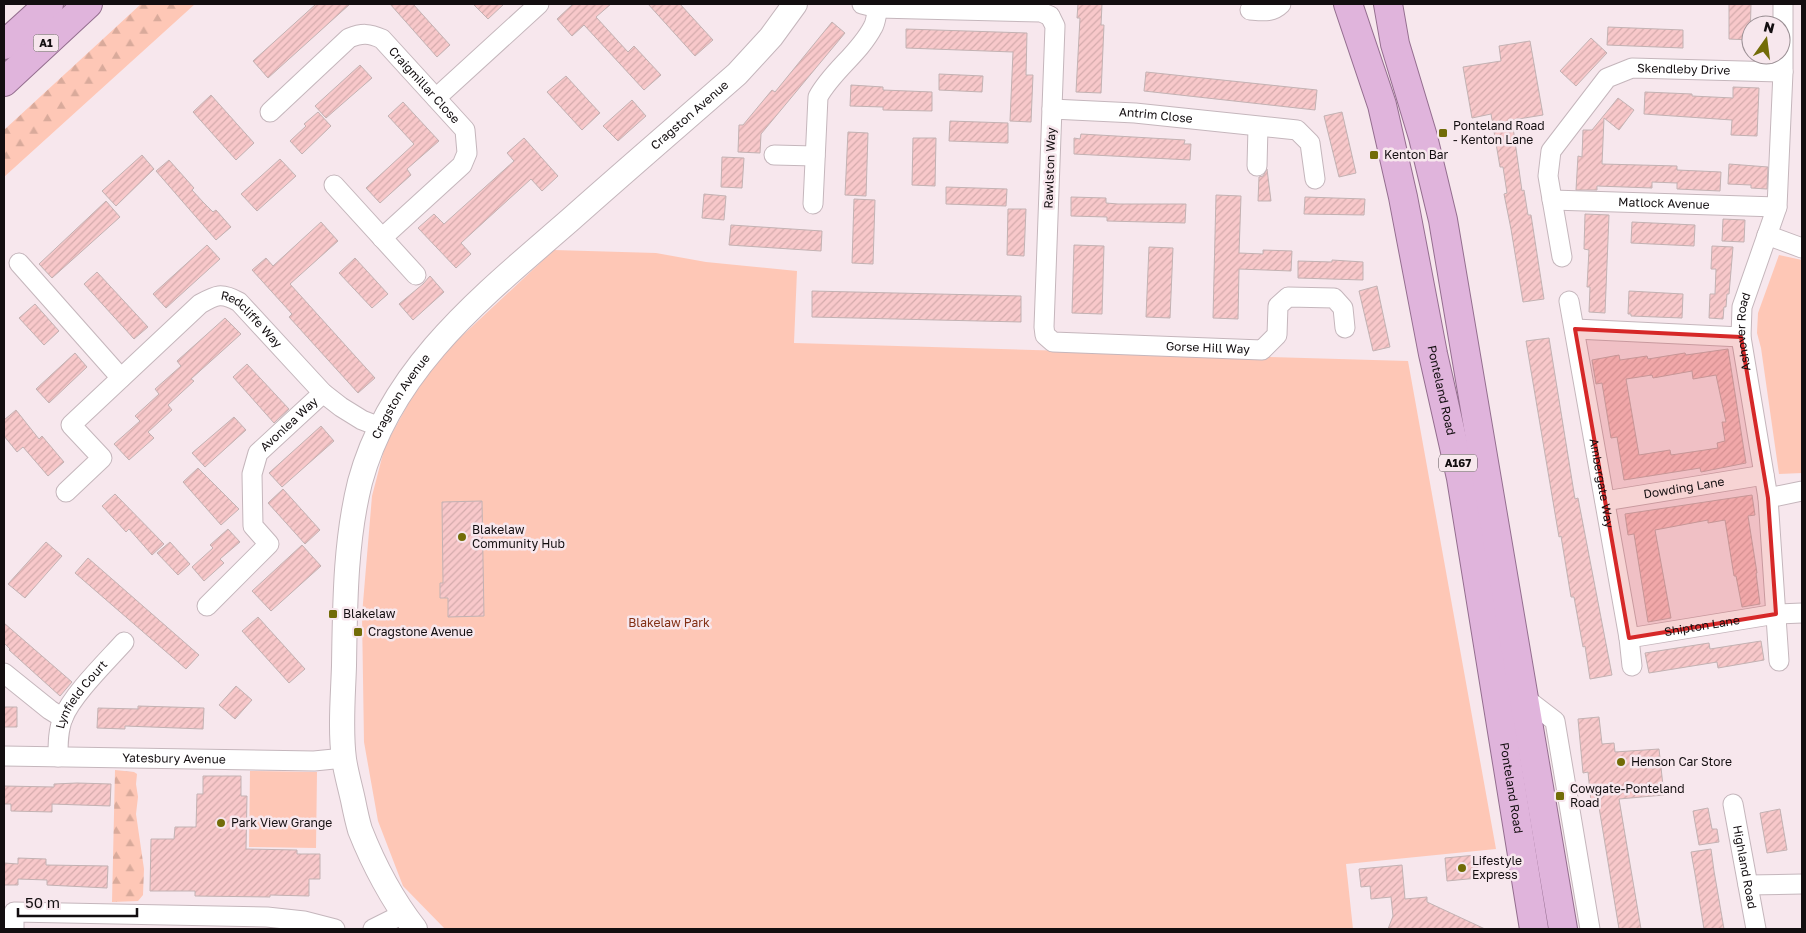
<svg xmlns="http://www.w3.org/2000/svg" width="1806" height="933" font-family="'Golos Text',sans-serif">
<defs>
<pattern id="forest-firs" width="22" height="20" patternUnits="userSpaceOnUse" patternTransform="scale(1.25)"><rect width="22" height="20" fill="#fec7b6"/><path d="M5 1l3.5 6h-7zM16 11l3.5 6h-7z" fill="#d9aa9b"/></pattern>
<pattern id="building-hatch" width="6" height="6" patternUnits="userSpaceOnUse" patternTransform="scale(1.25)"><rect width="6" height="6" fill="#f8c8ca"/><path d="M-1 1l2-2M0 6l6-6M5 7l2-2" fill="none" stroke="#d4abac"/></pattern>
</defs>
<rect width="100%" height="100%" fill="#f7e7ed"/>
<path fill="#fec7b6" d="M554,250L656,253L706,262L797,271L794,343L1408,361L1496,849L1346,864L1353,929H445L403,886L378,821L364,742L362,615L372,496L385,446L423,377L449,348Z
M1779,255L1802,260V473L1779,474L1761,348L1757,333L1758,313Z
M250,771L317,772L316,848L249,847Z"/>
<path fill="url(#forest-firs)" d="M141,4H195L4,177V130Z
M115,770L134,772L137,774L136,784L138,797L136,814L144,869L143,895L138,901L112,902Z"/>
<path fill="url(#building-hatch)" stroke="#c3b2b3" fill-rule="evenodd" d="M316,4H350L268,78L253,61Z
M390,4H413L450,45L437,57Z
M473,4H504L488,19Z
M573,4H611L596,17L628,52L634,46L661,75L644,90L584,25L572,36L557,19Z
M648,4H680L713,40L695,56Z
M1078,4H1102L1101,25H1104L1101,93L1076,92L1080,18H1077Z
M1729,4H1751L1750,40L1729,39Z
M832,22L845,33L761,134L760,153L738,152L739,125H743L772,90L775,92Z
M1608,27L1683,30V48L1607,45Z
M906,29L1027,33L1026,75H1033L1031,122L1010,121L1013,52L906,48Z
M1591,38L1607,53L1576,86L1560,71Z
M1530,41L1543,115L1512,120L1522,191L1524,190L1528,215H1531L1544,299L1523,302L1511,229L1504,194L1507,193L1503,167H1500L1491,114L1472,118L1463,67L1501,61L1499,46Z
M360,65L372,78L326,118L315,106Z
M1146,72L1317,90L1315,110L1144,91Z
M939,74L983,76L982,92L939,90Z
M566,76L600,113L582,130L547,92Z
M851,85L883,87V90L932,92V111L883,110V107L850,106Z
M1733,87L1759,88L1757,136L1731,135L1732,120L1644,114L1645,92L1692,94V96L1733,98Z
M211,95L254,143L236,160L193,112Z
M1618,98L1634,110L1619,130L1604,118L1602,164L1677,166V170L1721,172L1720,191L1677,189V183L1652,182V188L1597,186V190H1576L1578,156L1582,157L1583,130H1592Z
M632,100L646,116L618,141L603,126Z
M403,102L439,141L407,169L411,175L380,203L366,188L414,144L388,116Z
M318,112L331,126L302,154L290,141L306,126L304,124Z
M1342,112L1356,173L1339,177L1324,116Z
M950,121L1008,123V143L949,141Z
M848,132L868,133L866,196L845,195Z
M1081,134L1185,140L1184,144H1191L1190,160L1074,154V138L1080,139Z
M524,138L558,176L542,191L531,179L486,220L461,243L471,254L456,268L418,228L434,214L444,224L514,161L507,153Z
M913,138H936L935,186L912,185Z
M142,155L154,169L116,206L102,191Z
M722,157L744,158L742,188L721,187Z
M280,159L296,176L257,211L241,194Z
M169,160L194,188L192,190L203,202L213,212L216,210L231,227L216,240L156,171Z
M1729,164L1768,167L1767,189L1751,188V185L1728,184Z
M1267,169L1271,201H1258L1259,177L1263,176Z
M946,187L1007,189L1006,206L946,204Z
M704,194L726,196L724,220L702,218Z
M1216,195L1241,196L1239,253L1263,254V250L1292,251L1291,271L1239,269L1238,319L1213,318Z
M1071,197L1106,198V203L1118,204H1186L1185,223L1107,221V217L1071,216Z
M1305,197L1365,199L1364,215L1304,214Z
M854,199L875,200L873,264L852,263Z
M106,201L120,217L52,278L39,264Z
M1008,209H1026L1024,256L1007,255Z
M1585,214L1609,215L1605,313L1589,312L1590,287H1587L1589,250L1584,249Z
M1723,219L1745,220L1744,242L1722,241Z
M321,222L338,241L290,284L375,378L358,393L289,317L292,314L252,270L266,258L273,266Z
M1632,222L1695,225L1694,246L1631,243Z
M731,225L822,231L821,251L729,245Z
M207,245L220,259L166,308L153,294Z
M1074,245L1104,246L1102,314L1072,313Z
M1712,246L1733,247L1729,294H1727L1726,307H1724L1723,319L1709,318L1710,294H1715L1716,269H1711Z
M1149,247L1173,248L1170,318L1146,317Z
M355,258L388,294L372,308L339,273Z
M1332,260L1363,262V280L1298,278V261L1332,262Z
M97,272L148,327L134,339L84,284Z
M430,276L444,292L413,320L399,304L423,284Z
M1377,286L1390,347L1373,351L1359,291Z
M812,291L1021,296V322L812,317Z
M1629,291L1683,294L1682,318L1631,316V314H1628Z
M35,304L59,331L44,345L19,318Z
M225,318L241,334L191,379L194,381L168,405L172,410L148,432L154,438L129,460L114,444L140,421L135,416L159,394L155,389L181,366L177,361Z
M1549,338L1575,499L1578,498L1612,675L1590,679L1585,646L1583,647L1574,597H1571L1561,536L1559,537L1526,341Z
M1728,349L1746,463L1701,472L1700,468L1624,480L1617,437L1611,438L1602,383L1596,384L1592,360L1619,355L1620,360L1647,356L1648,359L1685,353L1686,355ZM1692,371L1693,379L1716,375L1726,422H1722L1725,441L1717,443L1718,448L1705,450L1671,455L1670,450L1639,455L1626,379L1652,375L1653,378Z
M75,353L87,367L49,403L36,389Z
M247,364L289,409L274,423L233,377Z
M16,410L39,439L42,436L64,462L48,476L23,447L17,452L4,436V420Z
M234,417L246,430L205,467L192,453Z
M321,426L334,441L282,487L269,473Z
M198,468L239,509L221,525L183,482Z
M283,489L320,530L305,544L268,503Z
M115,494L164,544L152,555L129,529L126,532L102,506Z
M1752,495L1755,515L1748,516L1757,573H1756L1760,604L1742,607L1736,576H1734L1725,520L1708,523V520L1655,530L1671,618L1648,622L1634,534L1628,535L1625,514Z
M482,501L484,616L448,617V598H440V583H443L442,502Z
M228,529L240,542L220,559L224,563L204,581L192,567L213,548L210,545Z
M46,542L62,556L25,598L8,584Z
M170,542L190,564L178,575L157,553Z
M302,545L321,566L271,611L252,591Z
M88,558L199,655L186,669L75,573Z
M258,617L305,669L289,683L242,631Z
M4,623L72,682L60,696L9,650L10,649L4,643Z
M1761,641L1764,660L1718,668L1717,662L1649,673L1645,653L1709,643L1710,649Z
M236,686L252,700L235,719L219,705Z
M138,706L204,708L203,729L125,726V729L97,728L98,708L138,709Z
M4,707H17V727H4Z
M1599,717L1602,744L1614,743L1615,752L1659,749L1664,795L1619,799L1641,929H1619L1598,801L1591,802L1588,772L1583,773L1578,719Z
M203,776H241V796H247L246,849L297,850V854H320V879H309V896L270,895V897L195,896V891H150L151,839H174L175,827H196L197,794H203Z
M77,783L111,784L110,806L52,804V812L11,811V804H4V786L54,787V784Z
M1708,808L1712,829H1717L1719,842L1699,845L1693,811Z
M1780,809L1787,850L1767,853L1760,813Z
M1711,849L1714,871L1724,929H1704L1695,874L1691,852Z
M1476,855L1478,878L1447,881L1445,858Z
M18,858L46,859V865L108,866L107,888L47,885V880L18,879V885H4V863L18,864Z
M1402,865L1405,899L1427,897V902L1485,929H1388L1393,916L1391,897L1371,899L1370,886L1361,887L1359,869Z"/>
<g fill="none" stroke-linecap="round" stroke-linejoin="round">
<defs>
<g id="minor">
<path d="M862,4L878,8L1041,12L1050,16"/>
<path d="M1250,10C1262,11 1272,13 1281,4"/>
<path id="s1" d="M1050,16L1055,26L1044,327L1045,335L1053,342L1262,350L1277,335L1278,306L1288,297L1334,298L1343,308L1345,328"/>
<path d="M436,98L539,4"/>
<path id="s2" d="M1052,109L1135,113L1297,130L1310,143L1315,179"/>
<path id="s3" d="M270,112L349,38C362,33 369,33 382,39L465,130L467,153L462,165L382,238"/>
<path d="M774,155L815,156"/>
<path d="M1257,166L1258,127"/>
<path d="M334,185L416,275"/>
<path id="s4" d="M1552,200L1777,207"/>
<path d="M813,204L818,97C832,71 859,54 873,27C876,22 876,15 878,8"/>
<path d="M1767,235L1802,248"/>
<path id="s5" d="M1562,257L1548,176L1551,151L1607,78L1632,68L1783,72"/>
<path d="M19,263L121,378"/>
<path id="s6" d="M1569,301L1629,638L1632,666"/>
<path d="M1575,329L1741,337"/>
<path id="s7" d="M66,492L102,458L71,425L200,304C216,295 221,292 239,302L323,393L341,407L362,420L380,427"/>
<path d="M1768,498L1802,491"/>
<path id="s8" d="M1605,501L1764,475"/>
<path id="s9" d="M207,606L269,544L253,526L252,474L258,453L323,393"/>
<path id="s10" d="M1629,638L1776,614L1802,613"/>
<path id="s11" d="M1779,661L1768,498L1741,337L1742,307L1777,207L1783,72V4"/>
<path d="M4,673L50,710L63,718"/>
<path d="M1525,698L1555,721L1590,929"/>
<path id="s12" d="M4,756L314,761L344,758"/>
<path id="s13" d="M58,757C58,744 58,730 63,718C72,695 107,661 124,642"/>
<path id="s14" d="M1733,804L1756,929"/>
<path d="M1748,885L1802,884"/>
<path d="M14,929V912L267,917L304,921L335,929"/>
<path d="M373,929L403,914"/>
</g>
<g id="tertiary">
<path id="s15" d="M415,929C393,901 373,863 360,830C357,820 355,810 353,800C350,786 346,773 344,759C340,729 343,697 344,666C345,605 345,542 360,482C391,367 484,295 570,220C625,171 681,123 737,74L771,37L795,4"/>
</g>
<g id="trunk">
<path id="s16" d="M1348,4L1382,105L1403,197L1433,354L1461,478L1534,929"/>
<path d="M1388,4L1395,44L1423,137L1443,220L1563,929"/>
<path d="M4,45L49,4"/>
<path d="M4,82L88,4"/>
</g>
</defs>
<use href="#minor" stroke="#c5b6bc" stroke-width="21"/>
<use href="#tertiary" stroke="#c5b6bc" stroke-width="26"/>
<use href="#trunk" stroke="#946e8f" stroke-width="30"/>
<use href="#minor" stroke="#fff" stroke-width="19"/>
<use href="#tertiary" stroke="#fff" stroke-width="24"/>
<use href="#trunk" stroke="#e0b4dc" stroke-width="28"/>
</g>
<path fill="#d62828" fill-opacity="0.2" stroke="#d62828" stroke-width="4" stroke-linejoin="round" d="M1575,329L1741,337L1768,498L1776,614L1629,638Z"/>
<g fill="#726c07" stroke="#f7e7ed" stroke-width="2">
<rect x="1438" y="128" width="10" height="10" rx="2.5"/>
<rect x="1369" y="150" width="10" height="10" rx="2.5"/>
<circle cx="462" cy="537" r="5"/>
<rect x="328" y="609" width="10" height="10" rx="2.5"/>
<rect x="353" y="627" width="10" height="10" rx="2.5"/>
<circle cx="1621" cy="762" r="5"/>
<rect x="1555" y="791" width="10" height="10" rx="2.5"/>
<circle cx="221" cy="823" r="5"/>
<circle cx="1462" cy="868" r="5"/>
</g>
<g text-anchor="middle" stroke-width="5" stroke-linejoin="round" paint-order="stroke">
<g fill="#f7e7ed" stroke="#574f52" stroke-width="1">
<rect x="33.5" y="34.5" width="25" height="17" rx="4"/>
<rect x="1439" y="454.5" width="38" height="17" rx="4"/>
</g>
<g font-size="11" font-weight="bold" fill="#130e10">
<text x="46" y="47">A1</text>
<text x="1458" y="467">A167</text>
</g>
<g font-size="12" fill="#130e10" stroke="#f7e7ed">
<text dy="4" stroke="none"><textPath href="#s5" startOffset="278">Skendleby Drive</textPath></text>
<text dy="4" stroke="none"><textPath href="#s3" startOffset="205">Craigmillar Close</textPath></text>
<text dy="4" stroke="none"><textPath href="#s15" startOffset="965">Cragston Avenue</textPath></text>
<text dy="4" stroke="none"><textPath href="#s2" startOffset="104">Antrim Close</textPath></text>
<text transform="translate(1050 168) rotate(-88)" y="4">Rawlston Way</text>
<text dy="4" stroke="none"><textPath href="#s4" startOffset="112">Matlock Avenue</textPath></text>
<text dy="4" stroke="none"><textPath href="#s7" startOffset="334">Redcliffe Way</textPath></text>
<text dy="4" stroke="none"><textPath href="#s11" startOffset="332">Ashover Road</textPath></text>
<text dy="4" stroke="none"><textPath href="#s1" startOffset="486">Gorse Hill Way</textPath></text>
<text dy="4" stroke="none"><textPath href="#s16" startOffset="398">Ponteland Road</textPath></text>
<text dy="4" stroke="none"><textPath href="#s15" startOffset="560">Cragston Avenue</textPath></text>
<text dy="4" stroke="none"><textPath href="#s9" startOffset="228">Avonlea Way</textPath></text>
<text dy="4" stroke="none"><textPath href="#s6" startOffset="185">Ambergate Way</textPath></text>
<text dy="4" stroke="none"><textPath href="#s8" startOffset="80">Dowding Lane</textPath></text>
<text dy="4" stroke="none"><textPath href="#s10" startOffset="74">Shipton Lane</textPath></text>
<text dy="4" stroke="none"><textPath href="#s13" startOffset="69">Lynfield Court</textPath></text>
<text dy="4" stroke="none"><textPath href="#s12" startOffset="170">Yatesbury Avenue</textPath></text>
<text dy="4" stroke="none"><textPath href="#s16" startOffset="802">Ponteland Road</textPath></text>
<text dy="4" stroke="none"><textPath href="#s14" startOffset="64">Highland Road</textPath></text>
</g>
<g font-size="12" fill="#130e10" stroke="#f7e7ed" text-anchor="start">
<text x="1453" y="130">Ponteland Road<tspan x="1453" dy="14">- Kenton Lane</tspan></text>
<text x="1384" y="159">Kenton Bar</text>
<text x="472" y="534">Blakelaw<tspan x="472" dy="14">Community Hub</tspan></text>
<text x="343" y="618">Blakelaw</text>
<text x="368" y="636">Cragstone Avenue</text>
<text x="1631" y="766">Henson Car Store</text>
<text x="1570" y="793">Cowgate-Ponteland<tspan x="1570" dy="14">Road</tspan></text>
<text x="231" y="827">Park View Grange</text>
<text x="1472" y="865">Lifestyle<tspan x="1472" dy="14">Express</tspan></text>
</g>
<g font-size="12" fill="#822f14" stroke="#f7e7ed">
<text x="669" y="627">Blakelaw Park</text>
</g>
</g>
<rect width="1806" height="933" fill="none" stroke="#130e10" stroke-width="10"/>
<g transform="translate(1766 40) rotate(14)"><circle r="24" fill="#f7e7ed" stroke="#9c9095"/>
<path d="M0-4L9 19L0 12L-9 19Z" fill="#726c07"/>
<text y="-8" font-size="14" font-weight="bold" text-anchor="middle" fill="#130e10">N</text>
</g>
<path d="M18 908v8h119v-8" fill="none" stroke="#130e10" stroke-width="2.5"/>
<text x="25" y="908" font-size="15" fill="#130e10" stroke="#f7e7ed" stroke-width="4" paint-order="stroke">50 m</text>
</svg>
